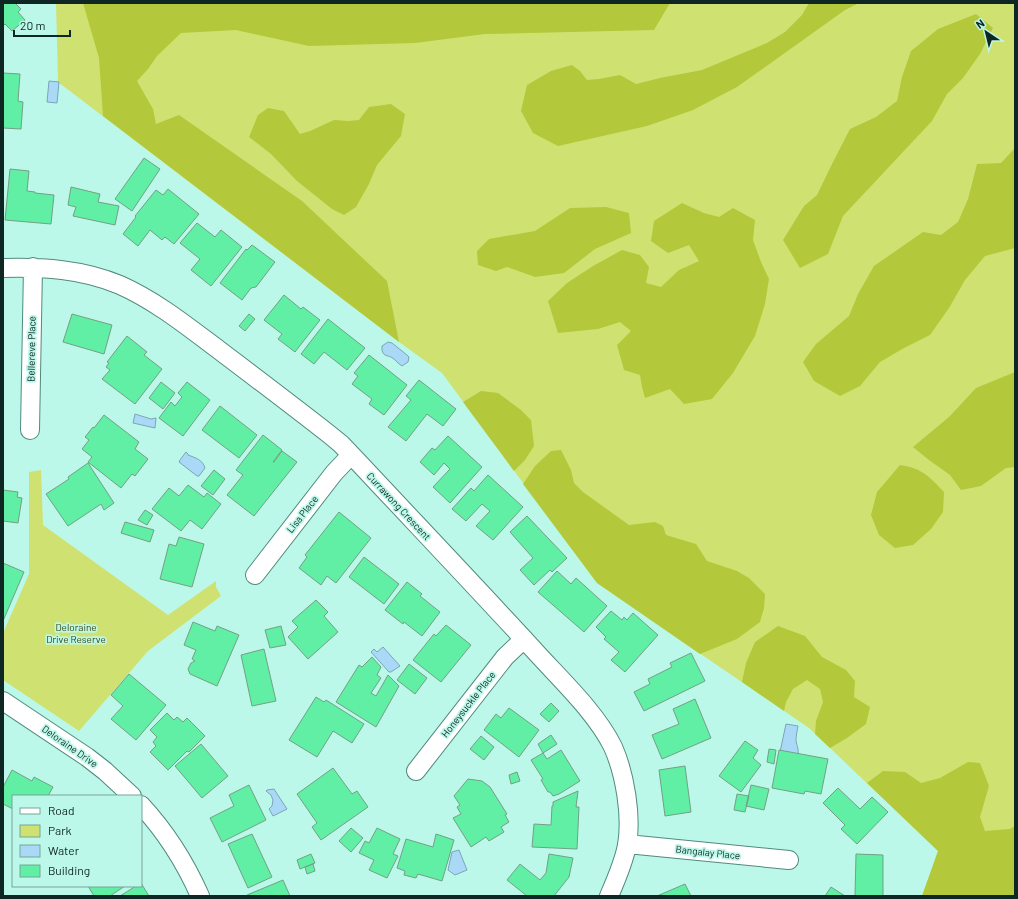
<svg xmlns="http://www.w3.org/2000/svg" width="1018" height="899" font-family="Barlow,sans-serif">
<rect width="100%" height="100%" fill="#bcf8e9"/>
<path fill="#cfe271" d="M56,3H1015V896H922L938,851L809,728L597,583L442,373L399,342L58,82Z
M41,470L43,525L168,615L216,581V587L221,596L148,651L79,731L3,680V633L29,574V472Z"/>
<path fill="#b3c83b" d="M83,3H670L654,30L485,34L415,43L309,46L236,30L181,33L157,56L148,69L137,81L153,109L156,124L179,115L302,201L387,281L399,342L103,116L99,58Z
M809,3H859L845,10L737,87L693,110L647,126L558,146L533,133L521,111L527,85L551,71L572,65L580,71L587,80L599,79L620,75L636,84L660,78L702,70L767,43L785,32L802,15Z
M976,14L993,28L980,54L963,78L947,94L932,121L843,216L828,254L800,268L783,240L804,206L817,195L833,162L850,129L876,117L897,101L902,77L911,51L938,29Z
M391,104L405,114L401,136L377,165L369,184L356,207L344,215L332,209L297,181L271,154L249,137L258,115L268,108L284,111L300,134L310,131L334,120L348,121L359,120L369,107Z
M1015,148V248L985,256L965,280L949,308L930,335L904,348L880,362L860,386L840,396L814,381L803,362L816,344L849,316L858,294L874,266L923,232L941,235L958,222L968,199L977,164L1001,163Z
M682,203L704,213L719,217L733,208L755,220L753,240L761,262L769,279L765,304L755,336L733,373L712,399L684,404L670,389L645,398L642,387L640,375L624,370L617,345L631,331L620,322L598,329L558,333L548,301L567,283L593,266L622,250L640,255L649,267L646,283L661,287L679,270L699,261L689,245L668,253L651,241L654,221Z
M606,207L629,213L631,233L595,249L564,273L535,277L507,267L496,271L478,265L477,251L489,239L535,231L570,208Z
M1015,372V467L1006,468L981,486L961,490L950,475L929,460L913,447L949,417L976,388Z
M481,391L498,393L521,410L531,420L534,446L525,460L514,471L463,402Z
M561,450L571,470L574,483L583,492L629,525L655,522L663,526L666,535L696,544L707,561L737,571L749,578L765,594L764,608L760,622L737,639L700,654L597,583L523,484L535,466L551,451Z
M900,465C922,468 930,477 944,492L943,512L931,529L913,545L895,548L879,535L871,515L877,492Z
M778,626L805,636L822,657L846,670L855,681L854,697L870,707L866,724L847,738L830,748L815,734L816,721L823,702L820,689L807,680L793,689L786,702L784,711L742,682L746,663L755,642Z
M968,762L980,763L989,786L980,817L985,831L1010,829L1015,826V896H922L938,851L867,783L883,771L905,772L921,783L940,778Z"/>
<path fill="#aad9f8" stroke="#7ca4b8" d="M49,81L59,82L57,103L47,102Z
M388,342L392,343L407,355L409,357L408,362L402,366C399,364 397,362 394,359C388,354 381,358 382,346Z
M135,414L151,419L156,418L155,428L133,423Z
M186,452L188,454V455C196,458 203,460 205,468L199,476H197L179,462L180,460Z
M383,647L400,666L391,672H389L371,652L374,649L377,652Z
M786,724L798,726C797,731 796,736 796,741C797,746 799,750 798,755L780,752Z
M274,789L287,809L273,816L269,809L272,806L273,800L271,795L266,791L267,790Z
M459,850L467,870L455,875L448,870L452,852Z"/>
<path fill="#60efa5" stroke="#73a085" d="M3,3H15L21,9L18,12L25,20L12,31L5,24L3,26Z
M3,73L20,74L18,101L23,102L21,129L3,128Z
M144,158L160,169L132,211L115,199Z
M10,169L29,171L27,191L35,192V193L54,195L51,224L5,220Z
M71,187L100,194L98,202L119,206L115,225L73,216L76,207L68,205Z
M168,189L199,214L174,244L165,237L162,240L150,230L138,246L123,234L136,217L135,216L156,190L163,195Z
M197,223L215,237L221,230L242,247L211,286L191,270L200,259L180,243Z
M252,245L275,262L256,287L251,288L242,300L220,283L246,249L247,250Z
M284,295L301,309L303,307L320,320L295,352L278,339L282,334L264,320Z
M72,314L112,325L104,354L63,342Z
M249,314L255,319L245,331L239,326Z
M328,319L365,348L347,370L324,352L314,364L301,354Z
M127,336L147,352L144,355L162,369L135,404L102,379L110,370L106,367L109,363L107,362Z
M369,355L407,385L384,415L369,404L372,399L352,384L358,376L354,373Z
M419,380L456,409L443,426L427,414L406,441L388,427L411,400L406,396Z
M161,382L175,393L163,409L149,398Z
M187,382L210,400L183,436L159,418L171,402L175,406L182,397L178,393Z
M220,406L257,435L239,458L202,430Z
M104,415L139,442L135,449L148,459L135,476L132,474L121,488L88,462L92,457L82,449L89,440L85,437L93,427L94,428Z
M263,435L282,450L273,462H274L282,451L297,462L254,516L227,495L243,475L236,470Z
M448,436L482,467L450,503L433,487L450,469L444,463L434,475L420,462L432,448L435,450Z
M88,463L114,503L104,510L101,504L68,526L46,494L69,479L68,477Z
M214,470L225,479L213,495L201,486Z
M488,475L523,507L493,540L476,526L490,511L482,504L466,521L452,509L471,488L474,491Z
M188,485L204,497L207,493L221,504L202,529L190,520L181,531L152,509L169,488L179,496Z
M3,490L18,492L17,497L22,498L18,523L3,521Z
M145,510L153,515L147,525L138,520Z
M339,512L371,538L336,583L327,576L321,585L299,568L307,557L305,555Z
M527,516L567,558L552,572L550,570L534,585L520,570L533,558L510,532Z
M125,522L154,530L150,542L121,533Z
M179,537L204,544L192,587L160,579L169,544L176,546Z
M364,557L399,584L384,604L349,577Z
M3,563L24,572L3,621Z
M557,571L571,584L576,578L607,606L584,632L538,592Z
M407,582L422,594L420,596L440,612L422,636L404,622L403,624L385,610Z
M316,600L328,612L324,616L338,632L308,659L288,637L298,627L292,621Z
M611,611L622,620L624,617L627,620L633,613L658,635L625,672L611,660L619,652L604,639L606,637L596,627Z
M193,622L215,631L217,626L239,635L217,686L190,674L188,669L191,663L195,661L192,659L196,650L184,645Z
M446,625L471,645L441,682L413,660L434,634L436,636Z
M281,626L286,645L270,648L265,630Z
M264,649L276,701L252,706L241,655Z
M691,653L705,681L644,711L634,692L650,684L648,679L672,667L670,663Z
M372,657L381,667L377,675L381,678L371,693L376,696L388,675L399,686L376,727L336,702L359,665L362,667Z
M409,664L427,678L415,694L397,680Z
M129,674L166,705L136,740L111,719L123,706L111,695Z
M316,697L324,702L326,700L364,724L352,743L333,731L317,757L289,740Z
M695,699L711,738L662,759L652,735L679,724L673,709Z
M551,703L559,711L549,722L540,714Z
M509,708L539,730L519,757L484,730L496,714L501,718Z
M167,713L174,720L177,717L183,722L187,718L205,736L189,752L187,751L168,770L150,752L156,746L153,742L157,737L150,730Z
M551,735L557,744L543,753L538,744Z
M481,736L494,747L484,760L470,749Z
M745,741L758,750L753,758L761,765L741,792L719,776Z
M201,744L228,776L202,798L175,766Z
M769,749L776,750L774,764L767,762Z
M561,750L580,781L559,794L553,796L550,792H548L541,780L543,779L531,760L543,753L547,759Z
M779,750L828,759L821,794L805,791L804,794L772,788Z
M685,766L691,812L665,816L659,770Z
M333,768L352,794L357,791L368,807L321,840L312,827L317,823L297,794Z
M12,770L32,781L34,777L53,787L48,796H13V809L3,804V787Z
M517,772L520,781L511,784L509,775Z
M468,779L482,781L490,787L507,814L505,815L509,822L501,827L504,832L489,841L486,837L471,847L453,818L461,814L457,807L460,805L454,796Z
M249,785L266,820L222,842L210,818L234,806L229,795Z
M751,785L769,789L764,810L746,806Z
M838,788L860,809L872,797L888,812L857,844L841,829L845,825L823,803Z
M578,791L576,807H579L577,849L532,847L534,824L551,825L552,806H553V802Z
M737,794L749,796L745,812L734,810Z
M351,828L363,838L351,852L339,841Z
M377,828L400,839L393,854L398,856L387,878L369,870L374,860L359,853L365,841L369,843Z
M252,834L272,877L248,888L228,844Z
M436,834L454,840L442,881L418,874L416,878L404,875L405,871L397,868L406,839L433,847Z
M311,854L315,863L300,869L297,860Z
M549,854L573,858L569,877L554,896H527L507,880L520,864L540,880L546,873Z
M856,854L883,855V896H855Z
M313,864L315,871L307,874L305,867Z
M283,880L290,896H247V895Z
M141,883L149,896H120L136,886H141Z
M685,884L691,896H657Z
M88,886H125L110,896H94Z
M831,887L845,896H825Z"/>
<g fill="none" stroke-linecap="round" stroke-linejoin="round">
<defs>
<path id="minor" d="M3,268C43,267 82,269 120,285C156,301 187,326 219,350C256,378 293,406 330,435L341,444L360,464C418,526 476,587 533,649C559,678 596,712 613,747C625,774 632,816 627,845C624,862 616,880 609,896
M30,430L33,267
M255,575L334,473L351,455
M3,701L87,757L105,771L132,796
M416,771L505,657L524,639
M141,805C166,832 185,862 200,896
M627,844L789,860"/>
</defs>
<use href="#minor" stroke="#518a7d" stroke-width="20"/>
<use href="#minor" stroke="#fff" stroke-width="18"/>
</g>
<g text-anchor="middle" stroke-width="3.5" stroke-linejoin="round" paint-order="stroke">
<g font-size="10" fill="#0f2722" stroke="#bcf8e9">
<text transform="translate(31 349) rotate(-89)" y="4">Bellereve Place</text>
<text transform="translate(399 506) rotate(47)" y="4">Currawong Crescent</text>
<text transform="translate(302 514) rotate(-52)" y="4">Lisa Place</text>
<text transform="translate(468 704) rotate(-52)" y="4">Honeysuckle Place</text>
<text transform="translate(70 746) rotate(35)" y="4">Deloraine Drive</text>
<text transform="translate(708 852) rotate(6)" y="4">Bangalay Place</text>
</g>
<g font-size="10" fill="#3b430b" stroke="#bcf8e9">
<text x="76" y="631">Deloraine<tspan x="76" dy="12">Drive Reserve</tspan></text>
</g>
</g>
<rect width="1018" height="899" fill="none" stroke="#0f2722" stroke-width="8"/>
<rect x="12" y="795" width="130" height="92" fill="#bcf8e9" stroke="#77a499"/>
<rect x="20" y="808" width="20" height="6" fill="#ffffff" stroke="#77a499"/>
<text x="48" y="815" font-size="12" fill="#0f2722">Road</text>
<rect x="20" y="825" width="20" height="12" fill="#cfe271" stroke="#77a499"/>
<text x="48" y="835" font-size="12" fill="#0f2722">Park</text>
<rect x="20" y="845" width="20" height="12" fill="#aad9f8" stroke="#77a499"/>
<text x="48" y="855" font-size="12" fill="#0f2722">Water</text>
<rect x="20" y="865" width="20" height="12" fill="#60efa5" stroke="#77a499"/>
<text x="48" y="875" font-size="12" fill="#0f2722">Building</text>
<g transform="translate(986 32) rotate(325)" stroke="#bcf8e9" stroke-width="3" paint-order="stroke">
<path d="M0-3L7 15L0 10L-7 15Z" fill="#0f2722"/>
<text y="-6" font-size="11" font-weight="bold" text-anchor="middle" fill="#0f2722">N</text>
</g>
<path d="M14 30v6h56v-6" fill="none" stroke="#0f2722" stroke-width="2"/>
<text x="20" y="30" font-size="12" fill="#0f2722" stroke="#bcf8e9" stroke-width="3" paint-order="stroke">20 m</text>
</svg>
